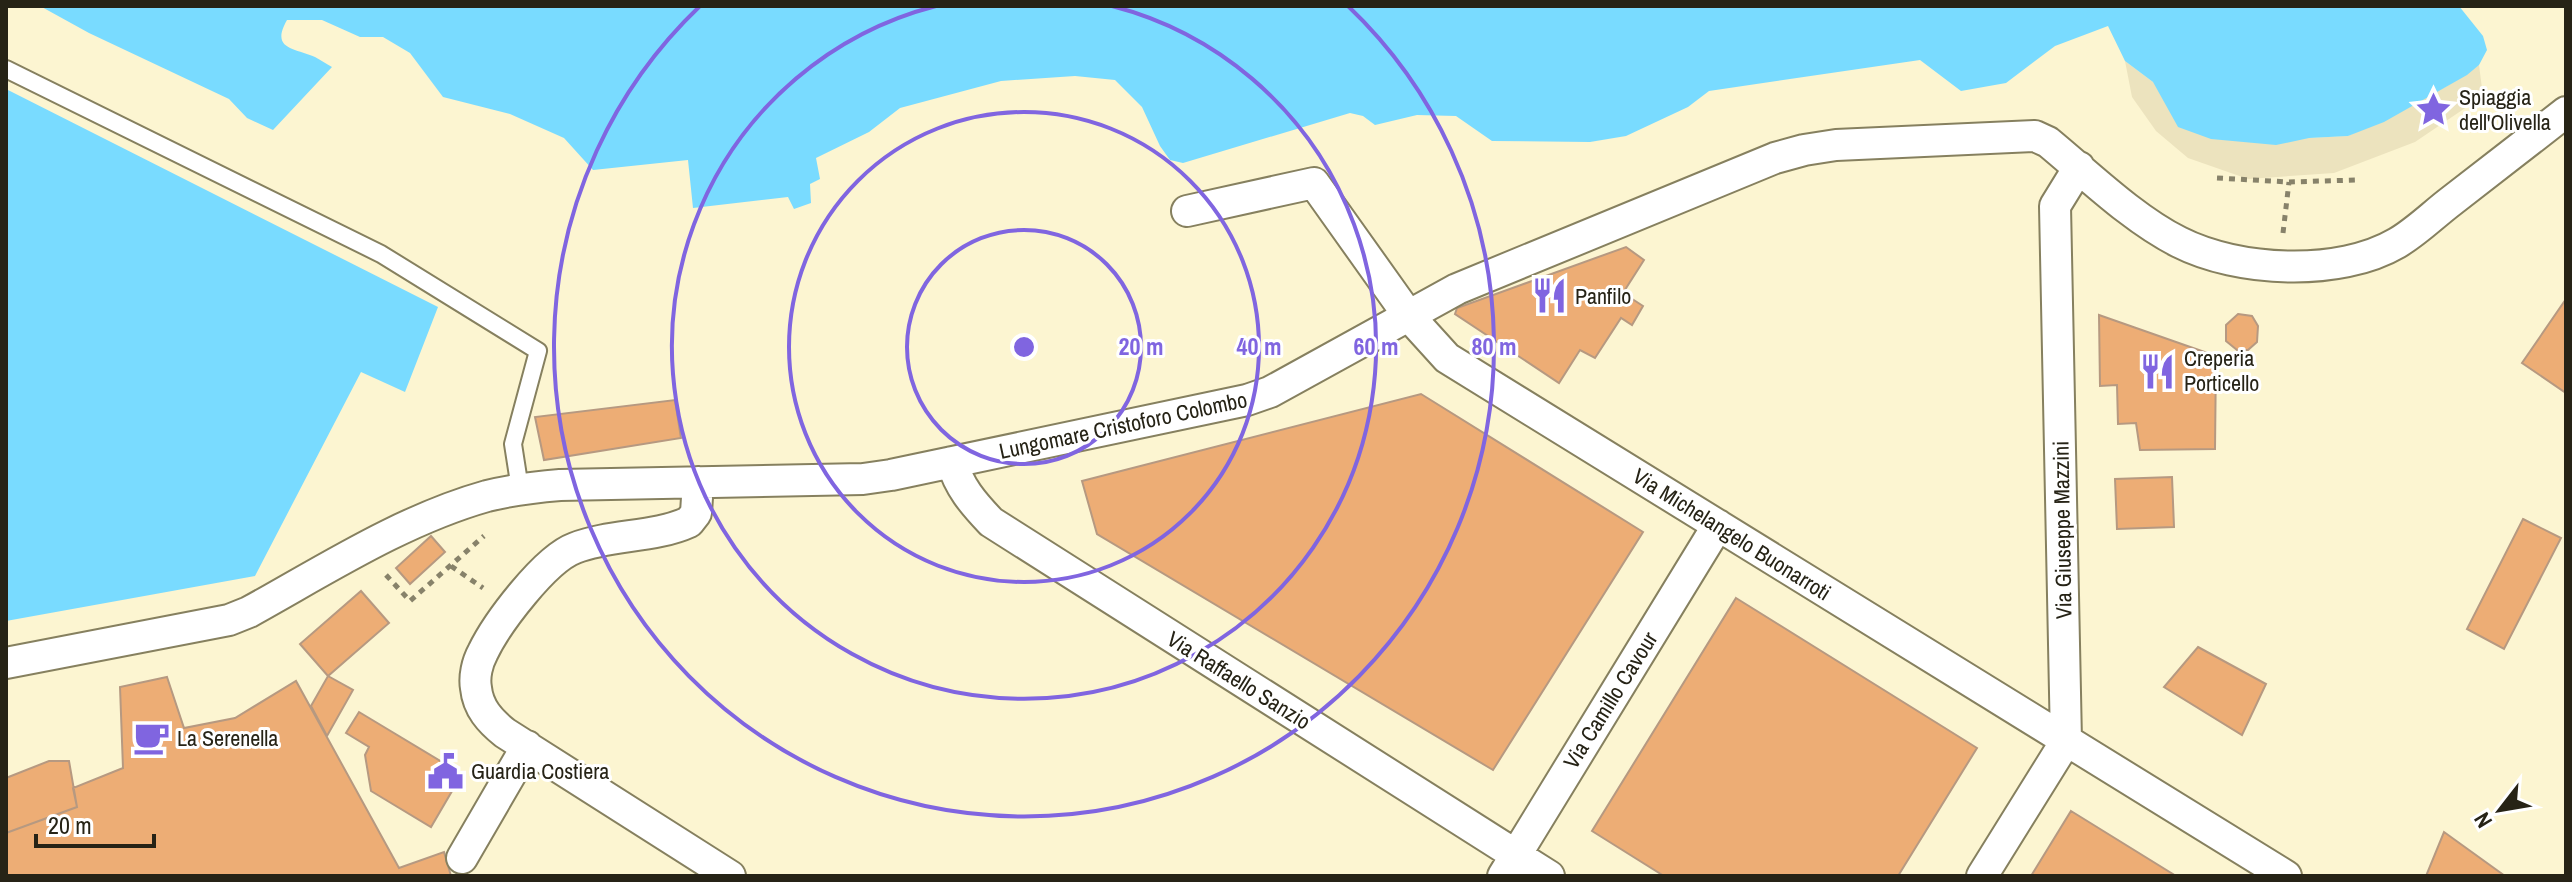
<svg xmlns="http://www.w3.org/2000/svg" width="2572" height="882" font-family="'Archivo Narrow',sans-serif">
<rect width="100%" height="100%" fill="#fcf5d1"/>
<path fill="#ece3be" d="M2125,61L2153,82L2309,138L2348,136L2447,86L2479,65L2483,96L2415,142L2334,173L2248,179L2188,158L2156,131L2132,97Z"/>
<path fill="#79dbff" d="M40,6H2459L2483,36L2487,50L2479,65L2467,75L2384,122L2348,136L2309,138L2276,145L2211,139L2178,127L2153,82L2125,61L2108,26L2055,46L2006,83L1961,91L1920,60L1709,91L1688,107L1626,136L1590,142L1492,141L1456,116L1417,115L1375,125L1363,116L1350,113L1183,163L1170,160L1160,146L1142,107L1115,80L1075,76L1001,81L900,108L869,132L816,158L820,179L810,184L811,203L794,209L788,197L693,208L688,160L593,170L564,138L510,114L443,97L410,53L383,37H360L322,20H287C270,50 295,48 315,57C321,60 326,64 332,67L273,130L247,118L229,99L89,33Z
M6,89L438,307L405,392L361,372L255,576L6,621Z"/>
<path fill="#edad75" stroke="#b69981" stroke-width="2" d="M1626,247L1644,260L1623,293L1643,306L1632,325L1621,318L1595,358L1580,350L1559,383L1455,314L1457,308Z
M2566,299V393L2522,363Z
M2238,314L2252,316L2258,326L2257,342L2248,350H2237L2226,341V325Z
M2099,315L2216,356L2215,449L2140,450L2136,423L2118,424L2117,385L2100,386Z
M1421,394L1643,532L1493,770L1097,534L1082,481Z
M675,400L681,438L544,460L535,417Z
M2172,477L2174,527L2117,529L2115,479Z
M2523,519L2561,538L2504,649L2467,629Z
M431,536L445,552L410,584L396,568Z
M361,591L389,623L328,676L300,644Z
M1736,598L1977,748L1898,876H1664L1592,831Z
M2198,647L2266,684L2242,735L2164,687Z
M328,676L353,690L327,736L311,706Z
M167,677L184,728L235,718L296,681L399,868L444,852L451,876H7L6,833L77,807L73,788L123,768L120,687Z
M359,712L462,774L431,827L371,791L365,755L369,747L346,733Z
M49,761H69L77,807L6,833V778Z
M2071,811L2176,876H2031Z
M2444,832L2505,876H2426Z"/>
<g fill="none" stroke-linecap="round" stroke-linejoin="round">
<defs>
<path id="lane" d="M6,69L381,254L538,351L513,444L520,489"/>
<path id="street" d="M1187,211L1314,183L1408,315L1447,358L2286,876
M952,462C959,487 973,503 991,522L1549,876
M698,482L696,513L689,522C654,538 611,534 575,548C545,559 497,623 483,652C477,663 474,677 476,688C478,708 490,721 505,733L730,876
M6,663L229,620L249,612C325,570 402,520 487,496C511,490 535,487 560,485L863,479L891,475L1247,400L1270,392L1457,289L1775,158L1804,150L1836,145L2035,136L2048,142C2088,175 2133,219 2179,242C2238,272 2339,277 2397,243C2416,232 2433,215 2450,202C2489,172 2527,142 2566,112
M462,858L527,746
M1503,876L1718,525
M1982,876L2066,741L2055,206L2079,167"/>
</defs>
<use href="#lane" stroke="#86805f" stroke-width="20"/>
<use href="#street" stroke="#86805f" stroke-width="34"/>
<path stroke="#87826a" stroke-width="5" stroke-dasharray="6 6" stroke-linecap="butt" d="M2217,178L2289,182L2357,180
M2283,233L2289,182
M451,566L483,588
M386,575L410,601L484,536"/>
<use href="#lane" stroke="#fff" stroke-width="16"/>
<use href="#street" stroke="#fff" stroke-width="30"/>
</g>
<g fill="none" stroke="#8065e0" stroke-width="4">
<circle cx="1024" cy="347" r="117"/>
<circle cx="1024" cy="347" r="235"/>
<path d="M1112 6A352 352 0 1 1 936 6"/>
<path d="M1348 6A470 470 0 1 1 700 6"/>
</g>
<defs>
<symbol id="sight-bare" viewBox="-9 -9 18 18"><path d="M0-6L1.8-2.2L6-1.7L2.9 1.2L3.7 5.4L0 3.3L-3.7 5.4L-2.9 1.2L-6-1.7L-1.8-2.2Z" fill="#8065e0" stroke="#fff" stroke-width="2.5" paint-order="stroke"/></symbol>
<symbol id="restaurant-bare" viewBox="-9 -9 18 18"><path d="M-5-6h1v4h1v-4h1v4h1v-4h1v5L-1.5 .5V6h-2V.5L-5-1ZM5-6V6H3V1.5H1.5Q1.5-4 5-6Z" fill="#8065e0" stroke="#fff" stroke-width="2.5" paint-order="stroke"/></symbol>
<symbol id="cafe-bare" viewBox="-9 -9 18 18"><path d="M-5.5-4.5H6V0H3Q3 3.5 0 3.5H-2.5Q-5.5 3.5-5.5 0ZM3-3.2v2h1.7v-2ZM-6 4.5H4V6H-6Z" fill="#8065e0" stroke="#fff" stroke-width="2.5" paint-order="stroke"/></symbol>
<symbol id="civic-bare" viewBox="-9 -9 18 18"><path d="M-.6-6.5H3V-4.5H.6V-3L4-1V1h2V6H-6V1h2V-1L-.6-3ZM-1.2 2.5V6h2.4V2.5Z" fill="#8065e0" stroke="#fff" stroke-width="2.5" paint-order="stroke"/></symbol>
</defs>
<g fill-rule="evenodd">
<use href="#sight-bare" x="2408" y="84" width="51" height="51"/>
<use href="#restaurant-bare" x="1524" y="270" width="51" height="51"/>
<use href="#restaurant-bare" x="2132" y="346" width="51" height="51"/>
<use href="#cafe-bare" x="126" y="712" width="51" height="51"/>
<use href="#civic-bare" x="420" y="746" width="51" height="51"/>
</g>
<g text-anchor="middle" stroke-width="6" stroke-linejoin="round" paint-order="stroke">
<g font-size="22" fill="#262316" stroke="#fff" text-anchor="start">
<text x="2459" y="105">Spiaggia<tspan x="2459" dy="25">dell'Olivella</tspan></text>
<text x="1575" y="304">Panfilo</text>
<text x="2184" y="366">Creperia<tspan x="2184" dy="25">Porticello</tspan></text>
<text x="177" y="746">La Serenella</text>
<text x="471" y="779">Guardia Costiera</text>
</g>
<g font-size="22" fill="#262316" stroke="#fff">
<text transform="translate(1123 425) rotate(-12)" y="8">Lungomare Cristoforo Colombo</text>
<text transform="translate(2062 530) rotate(-91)" y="8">Via Giuseppe Mazzini</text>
<text transform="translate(1732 534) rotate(32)" y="8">Via Michelangelo Buonarroti</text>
<text transform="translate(1239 680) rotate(32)" y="8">Via Raffaello Sanzio</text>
<text transform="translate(1610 700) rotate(-58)" y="8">Via Camillo Cavour</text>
</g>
</g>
<circle cx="1024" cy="347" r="12" fill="#8065e0" stroke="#fff" stroke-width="4"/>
<g font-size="24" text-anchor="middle" font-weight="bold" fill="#8065e0" stroke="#fff" stroke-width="6" stroke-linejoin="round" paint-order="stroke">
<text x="1141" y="355">20 m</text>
<text x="1259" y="355">40 m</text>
<text x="1376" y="355">60 m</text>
<text x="1494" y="355">80 m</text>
</g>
<rect width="2572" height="882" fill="none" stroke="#262316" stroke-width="16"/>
<g transform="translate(2500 810) rotate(239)" stroke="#ffffff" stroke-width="6" paint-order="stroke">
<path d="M0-6L14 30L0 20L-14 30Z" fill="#262316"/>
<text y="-12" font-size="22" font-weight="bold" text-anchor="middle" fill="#262316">N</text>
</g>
<path d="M36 834v12h118v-12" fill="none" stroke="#262316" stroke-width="4"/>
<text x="48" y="834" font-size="24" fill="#262316" stroke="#ffffff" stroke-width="6" paint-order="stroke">20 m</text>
</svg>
